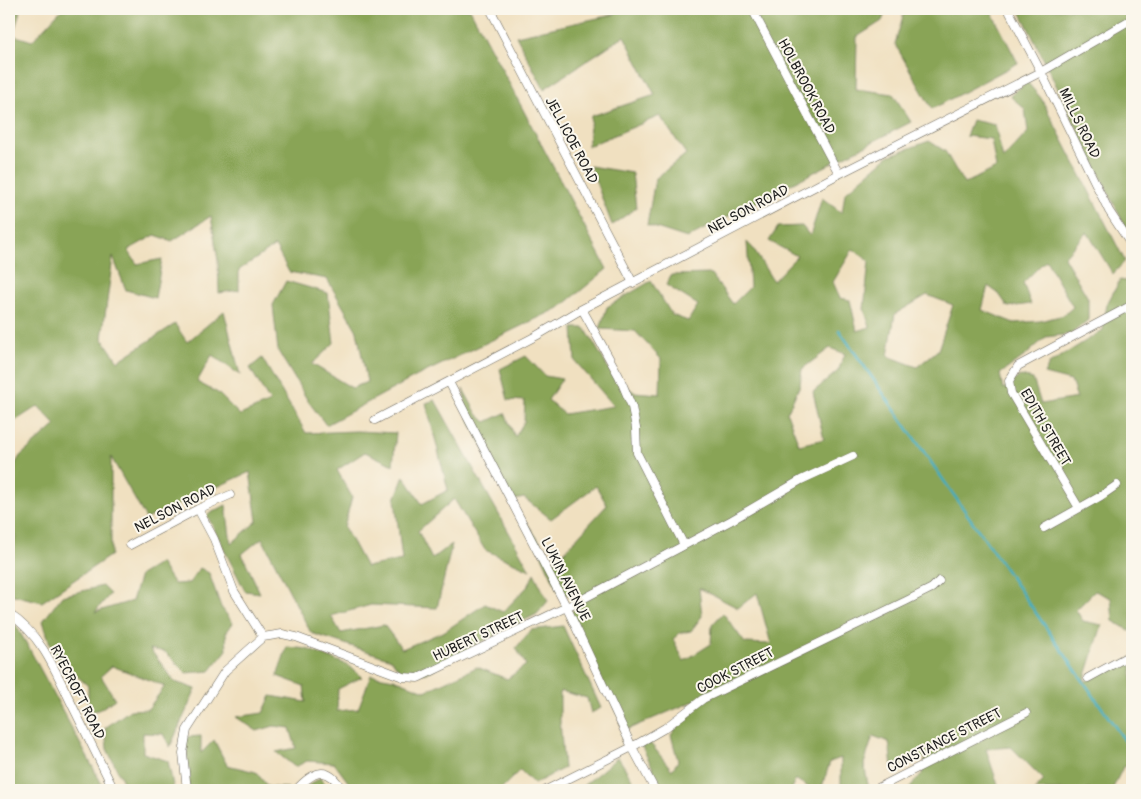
<svg xmlns="http://www.w3.org/2000/svg" width="1141" height="799" font-family="Pangolin,sans-serif">
<rect width="100%" height="100%" fill="#fbf7ec"/>
<filter id="ink" filterUnits="userSpaceOnUse"><feTurbulence type="fractalNoise" baseFrequency=".02" numOctaves="2"/><feDisplacementMap in="SourceGraphic" scale="10" xChannelSelector="R" yChannelSelector="G"/><feConvolveMatrix kernelMatrix="1 2 1 2 8 2 1 2 1" color-interpolation-filters="sRGB"/></filter>
<filter id="wash" filterUnits="userSpaceOnUse"><feTurbulence type="fractalNoise" baseFrequency=".0096" numOctaves="4" result="noise"/><feDisplacementMap in="SourceGraphic" scale="20" xChannelSelector="R" yChannelSelector="G"/><feGaussianBlur stdDeviation="1.12" result="paint"/><feColorMatrix in="noise" values="0 0 0 0 0 0 0 0 0 0 0 0 0 0 0 0 0 1.4 0 .05"/><feComposite in="paint" operator="in"/></filter>
<g filter="url(#wash)">
<rect width="100%" height="100%" fill="#f0e0c0"/>
<path fill="#89a456" stroke="#526039" fill-rule="evenodd" d="M9,9H21L13,35L32,41L62,9H470L607,269L561,307L417,376L326,425L308,401L278,351L273,305L286,281L328,293L334,343L312,364L352,388L367,382L357,331L327,279L289,272L275,246L239,270V290L219,293L218,261L211,216L172,241L155,235L128,250L137,264L162,259L155,298L126,290L113,257L102,338L118,361L175,324L187,342L224,311L240,375L212,355L197,382L218,393L240,415L270,402L250,368L262,358L306,433L356,431L396,433L393,465L365,452L337,470L352,497L344,527L366,567L402,560L395,499L404,476L422,504L448,490L426,403L435,400L530,570L485,550L454,499L418,531L432,559L452,544L437,608L371,605L331,616L341,633L384,625L402,649L445,631L485,604L503,612L529,585L534,573L548,601L537,614L471,647L427,673L403,675L391,659L311,633L262,538L242,554L260,593L245,591L207,515L226,505L231,544L257,521L250,472L146,519L111,457V555L42,602L9,594V550L16,537L9,529V475L20,456L56,425L38,406L9,425Z
M612,9H887L882,21L857,37L856,89L893,94L911,122L687,238L647,225L655,179L686,154L660,116L588,146L591,116L655,95L624,36L544,89L516,36L616,14Z
M905,9H990L1018,63L932,109L895,44Z
M1019,9H1132V241Z
M1027,82L1041,98L1125,261L1113,274L1087,232L1064,257L1088,298V320L1071,334L1046,337L1026,355L1000,374L1003,389L1020,376L1033,379L1041,404L1077,398L1071,381L1044,374L1049,364L1103,330L1107,304L1120,280L1132,282V632L1113,621L1111,598L1095,591L1076,610L1083,621L1102,625L1084,682L1132,657V765L1123,767L1112,790H1092L1089,788L1085,790H1035L1044,780L1011,747L986,749L998,785L1001,790H907L922,774L926,757L892,767L889,742L873,736L864,764L869,790H841V758L830,762L821,790H813L795,779L792,790H664L639,741L651,744L672,770L678,761L671,735L699,699L626,730L570,614L582,601L558,591L527,523L554,563L607,505L596,486L551,519L524,498L510,501L468,417L463,389L477,414L486,422L505,413L515,437L524,422L525,401L508,400L500,369L526,356L545,376L562,379L548,400L564,414L614,406L575,361L573,328H585L613,376L634,392L660,394L661,359L635,331L600,329L607,307L651,281L672,315L688,321L698,305L666,285L671,275L711,274L733,304L750,287L747,242L752,247L773,281L797,256L769,241L778,227L802,226L810,236L822,198L842,213L845,193L888,156L929,141L945,151L964,184L996,168L991,139L966,136L972,120L995,125L1003,159L1028,132L1025,109L1010,96ZM853,249L869,261L864,309L870,327L857,331L850,300L840,298L833,282ZM1046,260L1073,307L1064,315L1040,321L1014,323L982,310L988,286L999,294L1008,307L1031,304L1023,283ZM927,295L953,305L938,350L917,367L888,356L895,314ZM830,348L845,354L838,371L813,392L824,439L799,445L787,413L800,385L802,369ZM699,588L738,608L757,593L771,644L745,643L723,613L712,625L711,644L684,661L673,639L680,633L691,631L702,616Z
M590,166L632,173L636,208L612,225Z
M160,563L174,584L189,583L200,568L209,573L221,607L233,623L226,633L227,650L210,671L186,673L165,652L150,649L175,682L196,689L170,747L163,734L143,733V753L168,761L174,790H127L107,749L105,728L130,710L148,709L165,686L112,666L101,676L115,699L99,710L88,712V686L53,654L43,621L62,596L102,586L110,594L95,612L132,601L140,575Z
M9,621L15,624L29,648L105,790H9Z
M563,626L601,708L591,713L587,698L560,691V721L564,768L534,784L520,770L500,790H353L351,786L334,763L307,761L295,767L276,752L296,748L290,728L274,726L257,731L236,717L263,713L271,696L306,702L304,686L277,676L287,647L307,649L348,665L362,677L338,689L337,711L358,709L371,675L394,679L425,691L477,667L507,679L526,665L516,648L531,630Z
M201,736V753L214,740L227,765L256,772L268,787L288,788V790H189L186,737Z
M618,757L639,790H578Z
M320,778L332,790H301Z"/>
<g fill="none" stroke-linecap="round" stroke-linejoin="round">
<path stroke="#41adbf" stroke-width="2.5" d="M839,330L1132,751"/>
</g>
</g>
<g filter="url(#ink)">
<g fill="none" stroke-linecap="round" stroke-linejoin="round">
<defs>
<path id="minor" d="M490,9L633,283
M752,9L839,174
M1008,9L1041,72L1109,211L1132,246
M582,309L619,376L632,407L636,428L637,453L684,545
M449,382L566,606L632,747L655,790
M375,420L536,336L582,309L839,174L1041,72L1132,19
M1079,508L1011,393L1009,381L1018,366L1132,305
M198,509L214,539L234,591L263,637
M1044,528L1101,496L1117,485
M130,545L198,509L230,495
M9,614C43,635 58,677 75,711C88,737 101,764 114,790
M1088,678L1132,654
M187,790L183,753L187,730L225,671L263,637L282,634L296,637L403,677L418,678L579,601L732,520L801,480L853,456
M296,790C313,771 328,764 342,790
M546,790L632,747L665,728L703,699L906,601L932,588L939,581
M874,790L1026,713"/>
</defs>
<use href="#minor" stroke="#666155" stroke-width="9"/>
<use href="#minor" stroke="#fff" stroke-width="8"/>
</g>
</g>
<g text-anchor="middle" stroke-width="4" stroke-linejoin="round" paint-order="stroke">
<g font-size="14" fill="#1c1c1c" stroke="#fbf7ec">
<text transform="translate(807 86) rotate(62)" y="5">HOLBROOK ROAD</text>
<text transform="translate(1080 123) rotate(64)" y="5">MILLS ROAD</text>
<text transform="translate(572 140) rotate(62)" y="5">JELLICOE ROAD</text>
<text transform="translate(748 209) rotate(-28)" y="5">NELSON ROAD</text>
<text transform="translate(1046 427) rotate(60)" y="5">EDITH STREET</text>
<text transform="translate(175 508) rotate(-27)" y="5">NELSON ROAD</text>
<text transform="translate(566 579) rotate(63)" y="5">LUKIN AVENUE</text>
<text transform="translate(478 636) rotate(-25)" y="5">HUBERT STREET</text>
<text transform="translate(735 670) rotate(-27)" y="5">COOK STREET</text>
<text transform="translate(78 692) rotate(63)" y="5">RYECROFT ROAD</text>
<text transform="translate(944 740) rotate(-27)" y="5">CONSTANCE STREET</text>
</g>
</g>
<rect width="1141" height="799" fill="none" stroke="#fbf7ec" stroke-width="30"/>
</svg>
